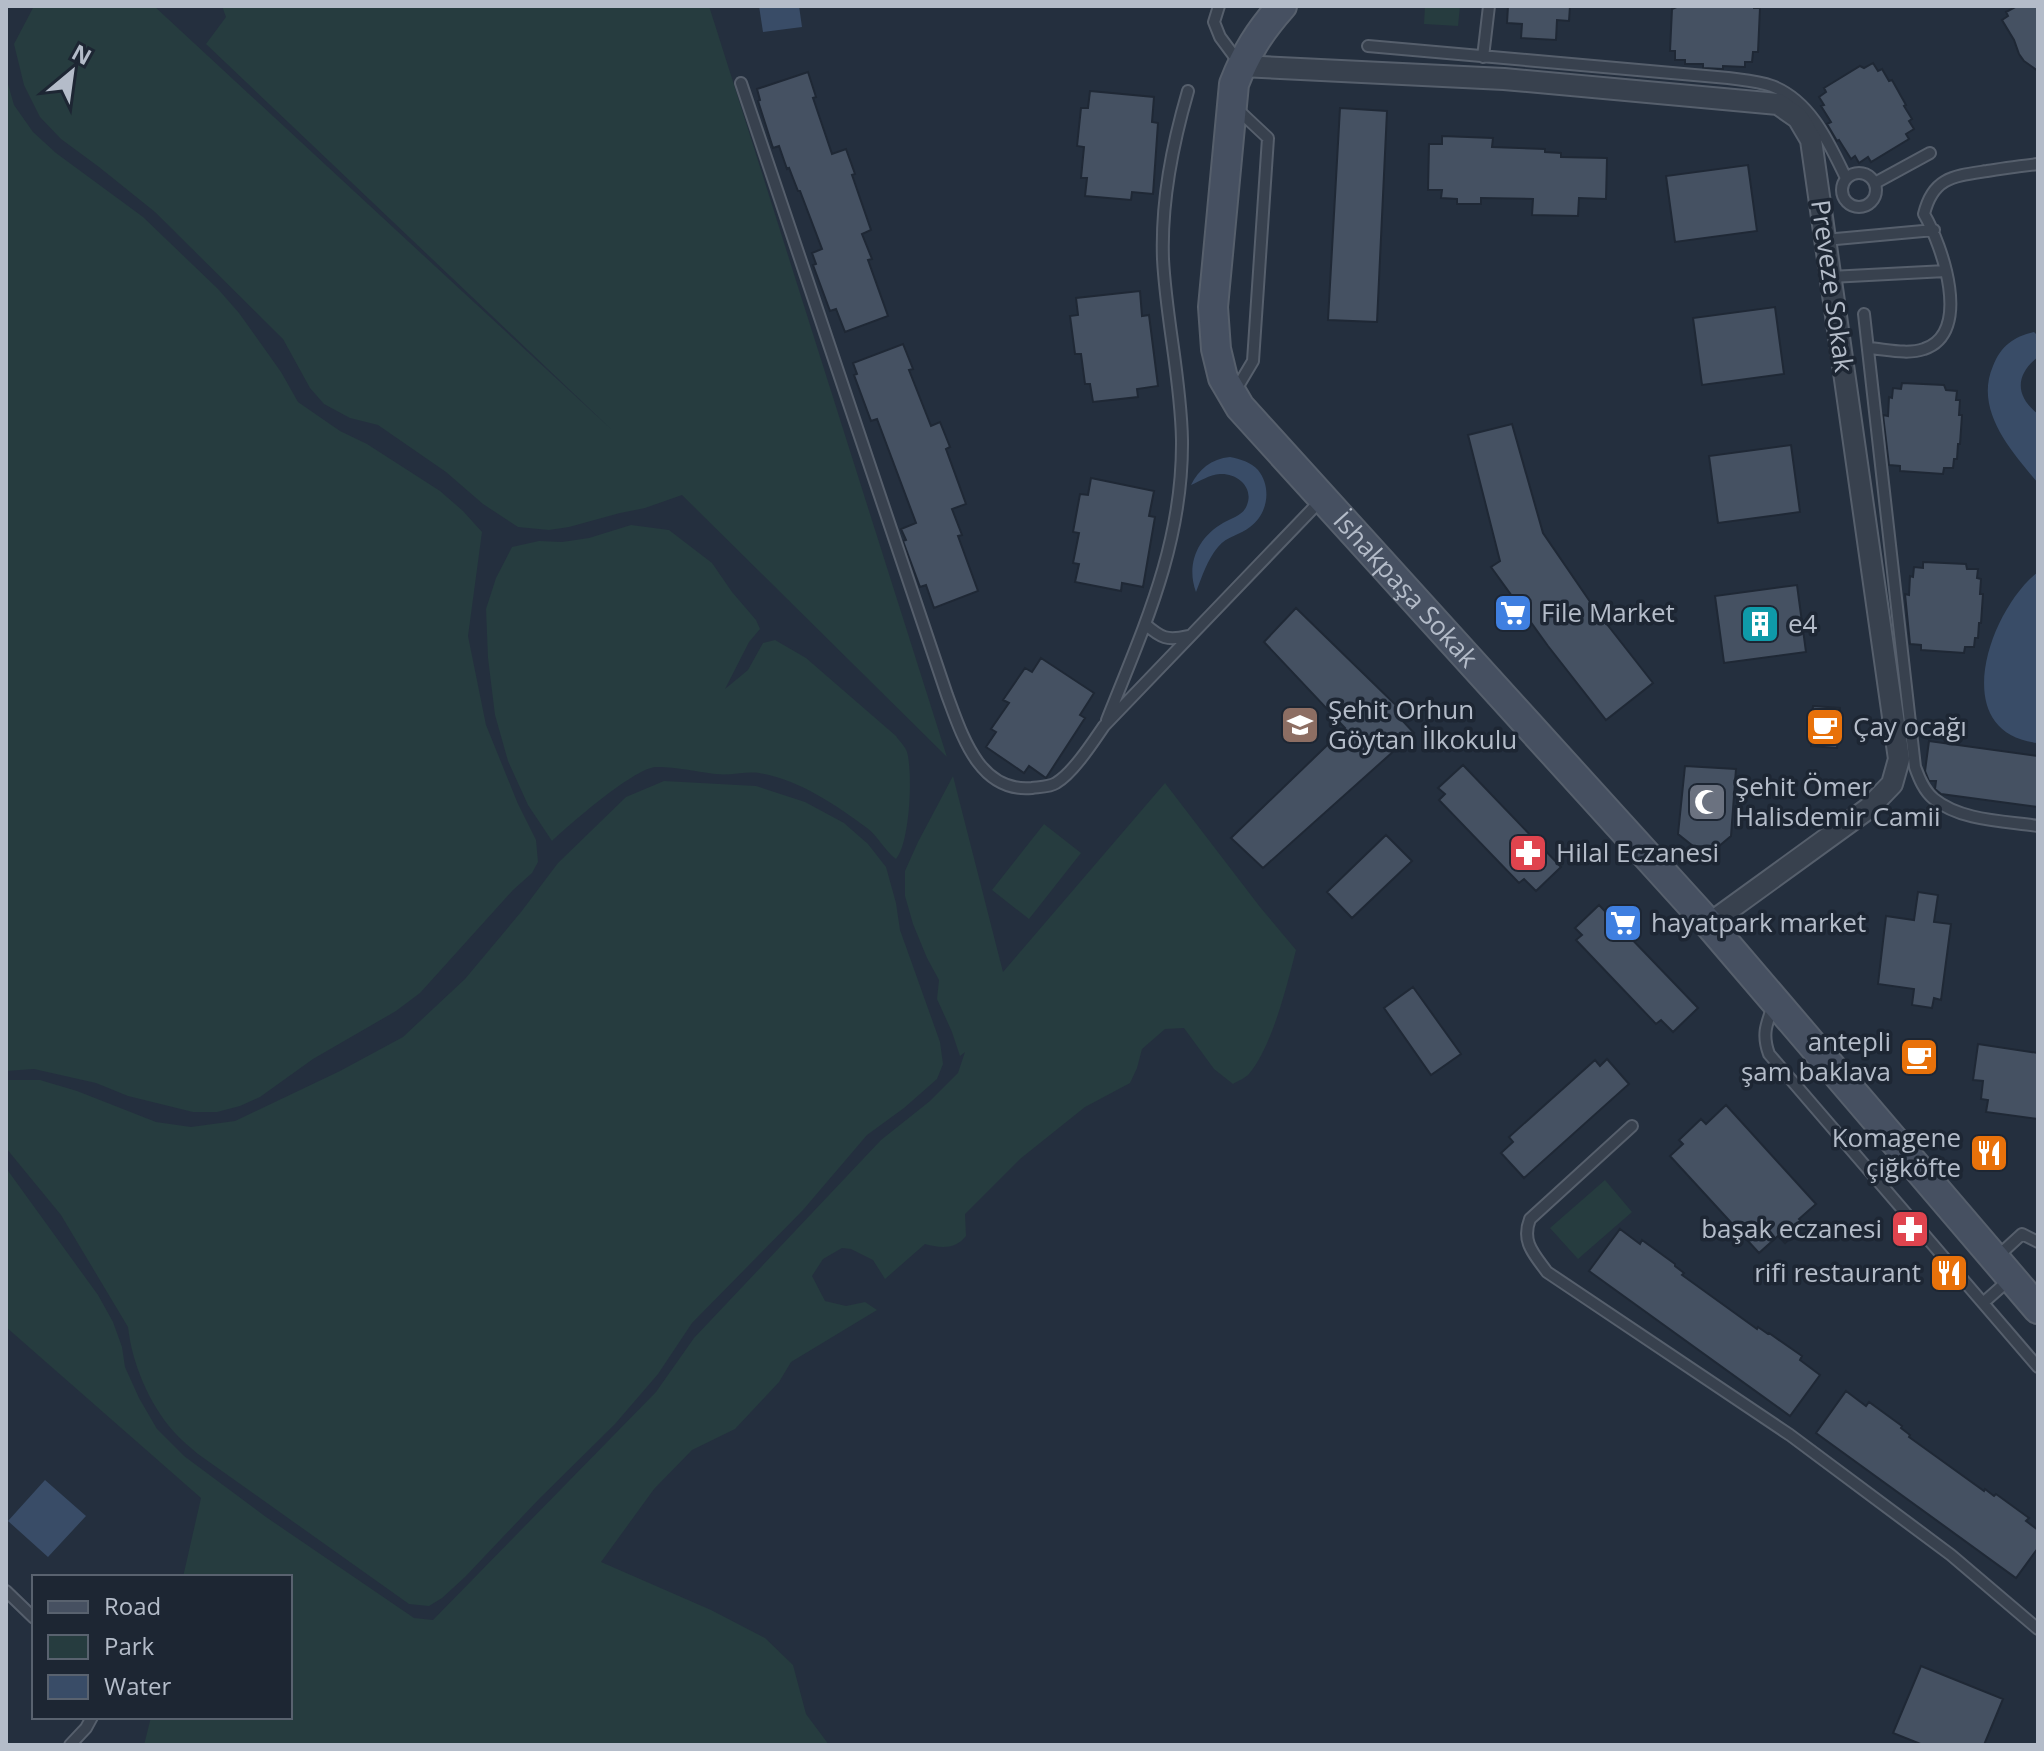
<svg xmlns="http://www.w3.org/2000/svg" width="2044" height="1751" font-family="'Open Sans',sans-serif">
<rect width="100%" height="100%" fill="#242f3e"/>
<path fill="#263c3f" d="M34,6H154L612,430L206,44L226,17L222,6H709L947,757L682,495L645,508L620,513L569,527L549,530L518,527L483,504L446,472L378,425L350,418L324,404L310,388L283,339L155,212L99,167L61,139L40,117L24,85L14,44Z
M1425,6H1460L1458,26L1424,24Z
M6,77L14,105L33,132L56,153L143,217L218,289L239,313L264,348L281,372L298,402L340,431L367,444L440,491L463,511L482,532L468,636L486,725L518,804L536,840L538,862L532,873L513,890L420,993L396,1011L313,1059L260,1097L240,1106L217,1112H193L128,1096L96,1083L34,1069L6,1071Z
M631,525L669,530L712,563L732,592L756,620L760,629L749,642L725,689L748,670L763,643L775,640L806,658L896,736C900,742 905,746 907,752C913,773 910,843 896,859C884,850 878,836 867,828C836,805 798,779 759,773C745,771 730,776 716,774C701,772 669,766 655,767C632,770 570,824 552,841L528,805L508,761L495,715L488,658L486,609L496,578L512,547L539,541L562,542L589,538Z
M953,776L1003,972L1165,783L1260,907L1296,950C1287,985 1272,1047 1249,1074C1245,1078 1238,1081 1233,1084L1214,1069L1184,1028L1165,1029L1142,1049L1137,1068L1130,1083L1085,1107L1020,1159L965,1214L966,1236C955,1250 940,1248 925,1244L885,1279L873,1260L851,1249L842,1248L823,1259L812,1276L825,1301L846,1306L865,1302L877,1310L791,1362L779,1382L735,1429L692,1450L654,1489L601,1562L711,1610L765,1638L793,1665L806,1714L829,1745H144L151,1717H290V1577H183L201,1498L6,1327V1168L98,1295L113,1322L122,1347L125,1367L139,1398L157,1429L184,1456L266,1517L414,1618L433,1620L656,1392L694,1338L881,1140L930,1101L958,1073L965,1052L960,1056L952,1032L937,999L939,980L927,958L913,924L905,896V871L918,842Z
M664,781L756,786L805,802L844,823L868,844L886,867L896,903L900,930L940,1042L943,1064L937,1079L904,1108L867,1135L803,1210L692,1323L658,1374L615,1424L539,1499L465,1577L442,1598L429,1606L409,1604L198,1454C190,1447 181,1440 174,1432C149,1404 132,1363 128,1327L61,1215L6,1148V1080H40L77,1091L156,1122L191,1127L235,1121L340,1071L403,1037L465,979L521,912L558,863L626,797Z
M1044,824L1081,853L1029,919L992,890Z
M1605,1180L1632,1212L1578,1259L1550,1228Z"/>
<path fill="#394c67" d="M759,6H799L802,27L763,32Z
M2034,332L2038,336V357C2015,375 2015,396 2038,414V483C2011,451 1974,410 1993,366C2001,346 2013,337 2034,332Z
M1230,457C1240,459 1251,462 1258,470C1272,487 1268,514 1250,527C1240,535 1227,536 1218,547C1207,560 1202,577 1196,592C1186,565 1197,538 1223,523C1231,518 1243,516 1247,505C1254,487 1237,473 1220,474C1209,475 1200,481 1191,485C1199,469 1211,459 1230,457Z
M2038,572V742L2037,743C1946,732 1990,609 2038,572Z
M45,1480L86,1516L48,1557L8,1521Z"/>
<path fill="#455162" stroke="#1f2835" stroke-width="2" d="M1508,6H1570L1569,21L1557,20L1556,40L1521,38L1522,24L1507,23Z
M1679,6H1754V8H1760L1758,52H1753L1752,62H1745V67L1723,66V69L1703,68V64H1685V60H1675V51H1670L1672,9Z
M2017,6H2038V71L2024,61L2019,54L2014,40L2002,20L2008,16L2006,12Z
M1873,63L1878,71L1882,69L1889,81L1892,80L1906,105L1904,106L1912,119L1909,121L1914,129L1906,134L1909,139L1871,162L1868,157L1859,163L1855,156L1851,159L1839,140L1837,141L1827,124L1831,122L1821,106L1824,105L1819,97L1826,92L1824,88L1860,66L1864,68Z
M808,72L816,97L813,98L832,154L846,149L855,174L852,175L871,230L862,234L872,259L868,260L888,316L845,332L836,309L830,311L813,265L816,264L812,253L822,249L800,191H798L789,168L787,169L779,146L773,148L758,101L760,100L757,89Z
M1090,91L1154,97L1152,122L1158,123L1153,194L1132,192L1131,200L1085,196L1087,178H1081L1084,147L1077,146L1081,108H1088Z
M1340,108L1387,111L1377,322L1328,320Z
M1442,136L1493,138L1492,147L1545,149V152L1561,153V157L1607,158L1606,199L1579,198L1578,216L1532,215L1533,199L1481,198V204H1457V199L1441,198L1442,190H1428L1429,144H1442Z
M1748,165L1757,231L1675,242L1666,176Z
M1140,291L1142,316L1149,315L1158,386L1137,389L1138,397L1093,402L1090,384H1085L1081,354H1075L1070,316L1078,315L1076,298Z
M1775,307L1784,374L1702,385L1693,318Z
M903,344L913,369L909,370L931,426L940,422L950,447L946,449L966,504L952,509L962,535L958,536L978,591L934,608L926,585L920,587L903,541L906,540L901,529L916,523L877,419L871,421L854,375L857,374L853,363Z
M1902,383L1944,385L1946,390L1957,391L1956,400H1960L1959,415H1962L1960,444H1958L1957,459H1954L1953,468H1944L1943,474L1900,471V466L1889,465L1883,415L1888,416L1889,397L1892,398L1893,388L1901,389Z
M1512,424L1543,533L1595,609L1653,683L1606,720L1548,646L1491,567L1500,561L1468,435Z
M1791,445L1800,512L1718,523L1709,456Z
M1091,478L1154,491L1149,516L1155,517L1143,587L1122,583L1121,591L1075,582L1079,564L1073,563L1079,533L1073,532L1080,494L1088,495Z
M1923,562L1966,564L1967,569H1978L1977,578L1981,579L1980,594H1983L1981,623H1979L1978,638H1975L1974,647H1965L1964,653L1921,650V645L1910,644L1905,594L1909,595L1910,576L1913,577L1914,567L1923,568Z
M1797,585L1806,652L1724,663L1715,596Z
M1296,608L1404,713L1400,718L1414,733L1263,868L1231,838L1345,728L1264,642Z
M1041,658L1094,693L1080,715L1085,718L1046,778L1029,766L1024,773L986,747L996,732L991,729L1009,703L1003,700L1025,668L1032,672Z
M1813,706L1840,708L1837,748L1811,746Z
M1929,741L2038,756V807L1941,794L1935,789L1936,781H1929L1925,771Z
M1463,765L1561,867L1536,891L1524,879L1519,883L1439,800L1445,794L1438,788Z
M1685,766L1736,769L1731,836L1718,847L1693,846L1678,834Z
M1386,835L1412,861L1352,918L1327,892Z
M1918,892L1938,895L1934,922L1951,924L1941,1000L1934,998L1932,1008L1912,1005L1914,989L1878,984L1886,916L1914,920Z
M1599,905L1698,1008L1673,1032L1661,1020L1656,1024L1576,940L1582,935L1575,928Z
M1413,987L1461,1054L1431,1075L1384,1008Z
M1978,1044L2038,1053V1119L1986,1112L1988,1100L1981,1099L1983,1081L1973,1080Z
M1607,1059L1629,1084L1524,1178L1501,1153L1513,1142L1509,1137L1595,1060L1600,1066Z
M1726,1105L1816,1204L1799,1219L1805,1225L1785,1243L1778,1236L1759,1253L1670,1156L1683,1144L1679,1140L1701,1119L1706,1124Z
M1620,1229L1640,1244L1642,1240L1675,1264V1266L1684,1273L1682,1275L1757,1329L1758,1327L1768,1334L1769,1333L1802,1356L1800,1360L1820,1375L1790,1416L1589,1271Z
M1846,1391L1866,1406L1869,1402L1902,1426L1901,1428L1910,1435L1909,1437L1984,1491L1985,1489L1994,1496L1996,1494L2029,1518L2026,1521L2038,1530V1548L2016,1578L1816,1433Z
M1921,1666L2003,1699L1984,1745H1923L1893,1733Z"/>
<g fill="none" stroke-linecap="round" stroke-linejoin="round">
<defs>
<path id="lane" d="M1219,6L1214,22L1220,37L1240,64
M1368,46L1728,78C1742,80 1758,81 1772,86C1811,101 1829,143 1846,178
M1483,57L1489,6
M741,83L947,695C962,735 979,793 1032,788C1039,787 1050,787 1056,783C1073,773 1093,742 1104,726L1322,499
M1842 190a17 17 0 1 1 34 0a17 17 0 1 1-34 0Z
M1875,183L1930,153
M1825,240L1934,230
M1830,277L1946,271
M1864,314L1915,767C1919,778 1924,791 1934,799C1961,821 2005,821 2038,826
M1868,348C1885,349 1907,355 1924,349C1973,333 1942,245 1924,214C1933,177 1954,176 1987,171C2004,168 2021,166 2038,164
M1234,393L1253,361L1268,138L1236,108
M1145,624C1161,638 1167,641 1188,636
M1107,720C1144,627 1183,544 1182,440C1181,379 1166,319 1163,259C1161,201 1172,146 1188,91
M1773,1006C1766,1025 1762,1035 1769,1054L2038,1367
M1632,1126L1530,1219C1521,1242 1534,1254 1547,1272L1790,1435L1951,1555L2038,1629
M1998,1256L2022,1234L2038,1242
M1983,1303L2010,1279
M6,1591L34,1618
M70,1745L86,1728L92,1717"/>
<path id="street" d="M1241,66L1504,79L1778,104L1798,118L1811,140L1899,759L1892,784L1869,808L1709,924"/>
<g id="secondary">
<path id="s1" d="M1282,6C1259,32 1246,53 1234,84L1213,307L1216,349L1223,378L1240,407L1709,924L2038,1309"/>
</g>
</defs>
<use href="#lane" stroke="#565f6c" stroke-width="14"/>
<use href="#street" stroke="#565f6c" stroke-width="24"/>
<use href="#secondary" stroke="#565f6c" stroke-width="32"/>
<use href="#lane" stroke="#38414e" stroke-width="10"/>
<use href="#street" stroke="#38414e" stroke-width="20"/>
<use href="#secondary" stroke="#465061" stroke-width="28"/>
</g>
<defs>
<symbol id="supermarket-square" viewBox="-11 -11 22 22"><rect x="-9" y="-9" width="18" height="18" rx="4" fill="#3f7fe0" stroke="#1d2633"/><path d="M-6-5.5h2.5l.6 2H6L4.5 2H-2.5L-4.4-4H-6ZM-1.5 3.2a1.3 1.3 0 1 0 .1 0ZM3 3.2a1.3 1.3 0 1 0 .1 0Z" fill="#fff"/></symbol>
<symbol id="building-square" viewBox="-11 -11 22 22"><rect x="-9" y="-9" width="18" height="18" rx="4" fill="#0f9aa8" stroke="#1d2633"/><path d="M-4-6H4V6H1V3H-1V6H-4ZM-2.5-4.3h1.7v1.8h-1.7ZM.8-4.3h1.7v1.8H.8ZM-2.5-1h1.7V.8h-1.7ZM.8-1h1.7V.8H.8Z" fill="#fff"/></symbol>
<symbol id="school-square" viewBox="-11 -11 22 22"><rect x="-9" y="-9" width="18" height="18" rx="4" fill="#8d6e63" stroke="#1d2633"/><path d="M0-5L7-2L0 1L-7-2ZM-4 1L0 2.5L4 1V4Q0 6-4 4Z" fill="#fff"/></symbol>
<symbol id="cafe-square" viewBox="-11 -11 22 22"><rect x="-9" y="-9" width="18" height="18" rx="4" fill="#e8710a" stroke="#1d2633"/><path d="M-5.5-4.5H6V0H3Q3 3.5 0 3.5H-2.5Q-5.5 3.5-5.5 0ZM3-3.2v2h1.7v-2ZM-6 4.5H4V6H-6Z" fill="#fff"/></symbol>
<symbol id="mosque-square" viewBox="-11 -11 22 22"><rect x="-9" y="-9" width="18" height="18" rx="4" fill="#6b7280" stroke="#1d2633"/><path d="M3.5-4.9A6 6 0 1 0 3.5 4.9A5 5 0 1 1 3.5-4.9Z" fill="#fff"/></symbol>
<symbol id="pharmacy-square" viewBox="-11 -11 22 22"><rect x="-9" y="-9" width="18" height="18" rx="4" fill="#e0444e" stroke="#1d2633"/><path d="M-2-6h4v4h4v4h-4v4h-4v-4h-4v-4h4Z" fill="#fff"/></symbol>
<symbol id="restaurant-square" viewBox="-11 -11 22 22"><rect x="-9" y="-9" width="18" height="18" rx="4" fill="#e8710a" stroke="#1d2633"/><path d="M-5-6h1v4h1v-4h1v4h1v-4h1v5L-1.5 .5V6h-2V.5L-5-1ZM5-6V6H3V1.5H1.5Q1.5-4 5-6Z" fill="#fff"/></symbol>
</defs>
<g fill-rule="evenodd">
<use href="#supermarket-square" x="1491" y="591" width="44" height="44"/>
<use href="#building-square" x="1738" y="602" width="44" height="44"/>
<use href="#school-square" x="1278" y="703" width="44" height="44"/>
<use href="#cafe-square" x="1803" y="705" width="44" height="44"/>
<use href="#mosque-square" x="1685" y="780" width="44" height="44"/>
<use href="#pharmacy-square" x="1506" y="831" width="44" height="44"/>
<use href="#supermarket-square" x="1601" y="901" width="44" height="44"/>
<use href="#cafe-square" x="1897" y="1035" width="44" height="44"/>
<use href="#restaurant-square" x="1967" y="1131" width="44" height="44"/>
<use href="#pharmacy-square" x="1888" y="1207" width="44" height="44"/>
<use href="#restaurant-square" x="1927" y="1251" width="44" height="44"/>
</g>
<g text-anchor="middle" stroke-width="7" stroke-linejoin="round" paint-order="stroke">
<g font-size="26" fill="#b4bcc9" stroke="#1d2633">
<text transform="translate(1832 286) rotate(82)" y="9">Preveze Sokak</text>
<text dy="9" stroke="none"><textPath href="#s1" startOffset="668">İshakpaşa Sokak</textPath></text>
</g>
<g font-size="26" fill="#b4bcc9" stroke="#1d2633" text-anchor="start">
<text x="1541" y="622">File Market</text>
<text x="1788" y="633">e4</text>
<text x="1328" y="719">Şehit Orhun<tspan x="1328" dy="30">Göytan İlkokulu</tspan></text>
<text x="1853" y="736">Çay ocağı</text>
<text x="1735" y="796">Şehit Ömer<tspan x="1735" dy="30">Halisdemir Camii</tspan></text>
<text x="1556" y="862">Hilal Eczanesi</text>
<text x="1651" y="932">hayatpark market</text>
<text x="1891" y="1051" text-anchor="end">antepli<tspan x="1891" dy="30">şam baklava</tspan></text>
<text x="1961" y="1147" text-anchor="end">Komagene<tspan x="1961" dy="30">çiğköfte</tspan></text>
<text x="1882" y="1238" text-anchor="end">başak eczanesi</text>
<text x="1921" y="1282" text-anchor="end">rifi restaurant</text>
</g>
</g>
<rect width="2044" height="1751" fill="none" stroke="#b4bcc9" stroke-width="16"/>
<rect x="32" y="1575" width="260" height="144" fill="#1d2633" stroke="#59626f" stroke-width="2"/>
<rect x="48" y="1601" width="40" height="12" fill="#465061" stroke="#59626f" stroke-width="2"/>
<text x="104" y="1615" font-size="24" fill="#b4bcc9">Road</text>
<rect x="48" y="1635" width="40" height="24" fill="#263c3f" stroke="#59626f" stroke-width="2"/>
<text x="104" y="1655" font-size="24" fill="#b4bcc9">Park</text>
<rect x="48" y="1675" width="40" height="24" fill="#394c67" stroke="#59626f" stroke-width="2"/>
<text x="104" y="1695" font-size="24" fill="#b4bcc9">Water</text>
<g transform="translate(72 72) rotate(29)" stroke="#1d2633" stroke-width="6" paint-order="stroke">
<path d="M0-6L14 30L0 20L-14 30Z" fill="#b4bcc9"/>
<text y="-12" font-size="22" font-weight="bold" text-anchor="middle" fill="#b4bcc9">N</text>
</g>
</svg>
